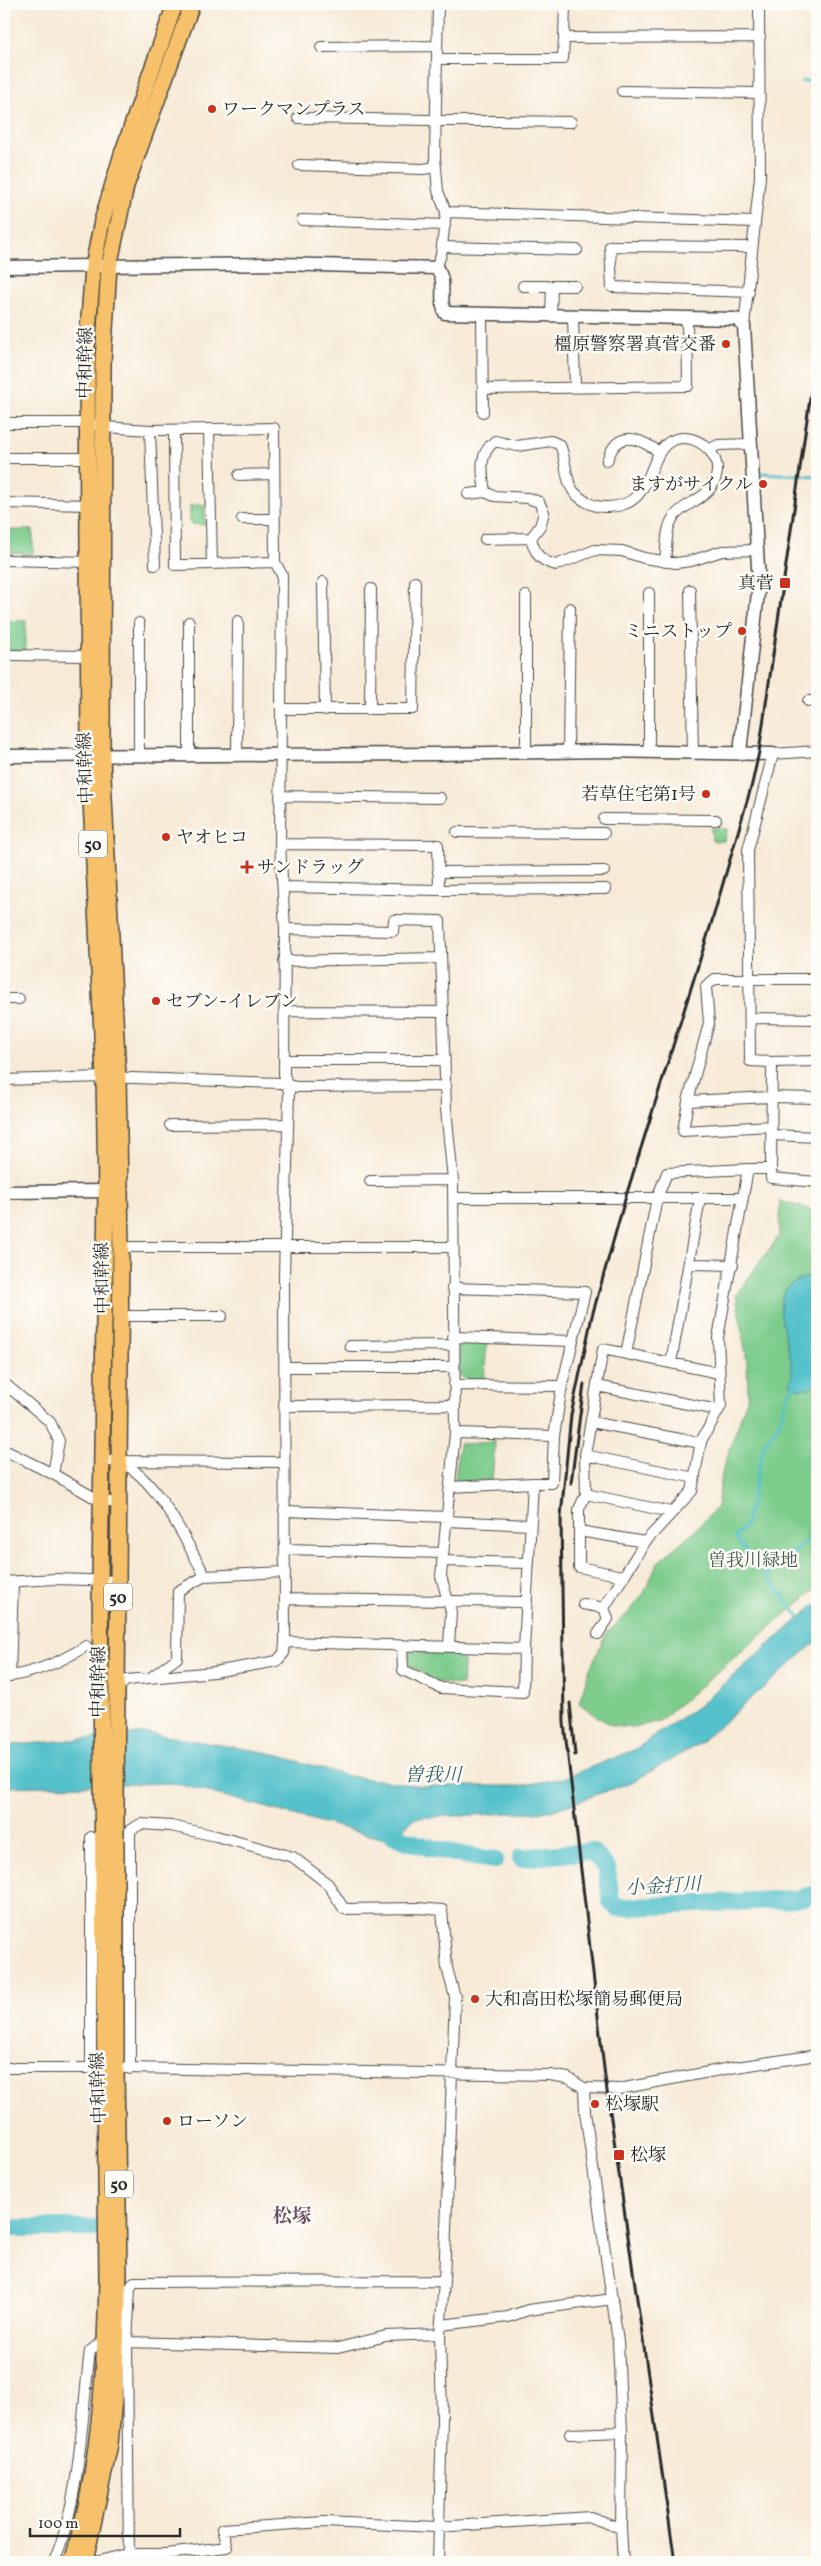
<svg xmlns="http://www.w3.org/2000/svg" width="821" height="2566" font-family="Vollkorn,'Noto Serif JP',serif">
<rect width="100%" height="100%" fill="#fdfcf7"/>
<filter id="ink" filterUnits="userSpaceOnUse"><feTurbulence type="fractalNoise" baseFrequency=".02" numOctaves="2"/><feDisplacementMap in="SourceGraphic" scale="10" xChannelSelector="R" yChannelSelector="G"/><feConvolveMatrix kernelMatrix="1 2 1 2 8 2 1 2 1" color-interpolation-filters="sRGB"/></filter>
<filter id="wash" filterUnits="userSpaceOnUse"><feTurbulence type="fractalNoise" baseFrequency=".0096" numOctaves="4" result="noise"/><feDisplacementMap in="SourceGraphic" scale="20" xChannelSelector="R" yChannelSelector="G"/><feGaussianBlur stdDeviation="1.12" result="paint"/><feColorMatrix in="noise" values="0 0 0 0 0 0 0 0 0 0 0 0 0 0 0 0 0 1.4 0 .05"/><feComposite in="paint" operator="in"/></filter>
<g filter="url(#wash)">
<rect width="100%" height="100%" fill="#f7ead7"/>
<path fill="#7dcc8c" stroke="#547c5c" d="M190,505H205V525L190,524Z
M8,530H33V553H8Z
M4,620L26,621L25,650H4Z
M711,828L728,829L724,841H712Z
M780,1201L817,1211V1588L659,1721C616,1733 614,1729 579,1703L589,1671L606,1634L630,1611L644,1593L658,1562L692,1533L717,1507L723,1469L748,1396L747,1362L736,1295L779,1236Z
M459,1341L487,1343L484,1379L465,1380L459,1374Z
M495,1442L492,1480L455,1482L459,1444Z
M408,1652L464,1653L462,1685L438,1682L410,1666Z"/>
<path fill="#54c1cb" stroke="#40767b" d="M817,1274V1382L809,1388L799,1389L790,1384C801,1357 760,1300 795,1282C802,1278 810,1277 817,1274Z
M817,1603V1641L700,1743L632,1782L551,1811L415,1818L404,1828L403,1844L174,1783L4,1787V1746L147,1733L270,1753L348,1776L422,1786H518L564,1778L634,1750L697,1707Z"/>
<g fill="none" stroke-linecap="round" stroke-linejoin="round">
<path stroke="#54c1cb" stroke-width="3" d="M802,81H817
M762,473L817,476
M794,1386L787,1397L777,1428L764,1444L746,1524L735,1538L767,1576L817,1532
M767,1576L802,1620"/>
<path stroke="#54c1cb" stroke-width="18" d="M384,1829C403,1845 469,1857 495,1860
M521,1858L591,1851L607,1868L611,1902L617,1908L795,1899L817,1894
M4,2228H94"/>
</g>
</g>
<g filter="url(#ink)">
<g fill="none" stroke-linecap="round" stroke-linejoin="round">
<defs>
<path id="minor" d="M438,4L435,157L438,191L446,212
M565,4L564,38L760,37
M321,47L437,46
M437,59H563L564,38
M622,91L759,93
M298,118L571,122
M299,165L423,169L436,167
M302,220L445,225
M442,247L577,250
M436,268L441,255L446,212L755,222
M523,286H575
M749,292L612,287L610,246L752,247
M482,314L483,412
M551,316L552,286
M573,316L575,387
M744,326L760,177L759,4
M483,389L688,386L687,319
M4,423H88L104,427L150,430L274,428L275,562
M209,429L212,564
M150,430L155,565
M710,449L718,445L750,444
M4,458H88
M607,461C617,429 637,437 659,452
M239,475L274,474
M485,492C482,472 478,454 495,441L517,446L551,441L560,445C567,460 564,479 574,492C581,500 593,507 604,507C663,509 641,441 682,438C705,437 726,462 713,484C704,501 683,503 673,518C665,530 667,548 665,562
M468,494L485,492L494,496L528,498L539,502L544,513L540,526L531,538L485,539
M4,503L89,505
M242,519H274
M531,538C535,553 539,561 556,565L595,550L622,551L644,558L676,563L691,561L722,551L757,550
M4,560L90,562
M323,582L325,710
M690,590L693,754
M649,593V752
M526,596V752
M189,622V754
M139,623V755
M4,655L90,656
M808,701H817
M282,709H413L415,582
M370,709L371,589
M568,752L570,608
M237,754L238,621
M280,796L440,798
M604,819L716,820
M457,832L604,833
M280,844L438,845L439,890
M438,872L604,871
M284,887L439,890L606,889
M285,929L393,931L394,920L440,921L446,1109L453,1180L455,1433L441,1576L451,1612L449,1646
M284,961L440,958
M4,999H19
M284,1011L443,1012
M750,1018L817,1019
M284,1060H445
M772,1062L817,1061
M4,1080L104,1077L280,1083L297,1087L446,1086
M688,1101L771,1097L817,1098
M170,1125L288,1124
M772,1126L683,1131L688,1101L709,1023L706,986L715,979H817
M772,1135L817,1137
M771,1169V1178L817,1182
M370,1181L453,1180
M453,1198H743
M121,1247H453
M690,1264L733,1265
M452,1288L585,1292L562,1386L454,1385
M121,1316H222
M453,1337L573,1341
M350,1346L453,1345
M626,1354L657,1198L667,1173L748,1169
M671,1363L700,1199
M285,1367H453
M4,1383L50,1422L59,1441L53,1474
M597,1386L718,1410
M284,1406L454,1405
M591,1422L701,1443
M455,1433L554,1436
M4,1450L53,1474L102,1502H119
M585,1455L695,1478
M104,1461L283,1462
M120,1462C157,1478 186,1541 205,1576L285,1572
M533,1483H552L554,1436L562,1386
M586,1494L671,1512
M284,1511L448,1517
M447,1521L530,1525
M579,1531L645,1542
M285,1549L443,1553
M442,1561L529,1563
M622,1576L579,1567V1509L586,1494L585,1455L603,1349L719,1373
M4,1582L55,1579L118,1581
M286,1599L527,1602
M583,1604L604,1608L608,1619L598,1634
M604,1608L645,1542L692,1491L701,1441L721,1406L718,1338L748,1169H771L772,1062L750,1061L748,850L773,754L817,751
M285,1642L524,1649L533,1483L450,1487
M402,1645L403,1670L441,1688L523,1692L524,1649
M5,1677C35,1673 61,1662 86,1646
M10,1677L13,1583
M150,1678L177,1658L178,1591L205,1576
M117,1688L127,1680L214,1672L277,1661L284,1653L285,1642L284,1275L289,1092L284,1074L285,929L280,844L282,575L275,562L175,565L174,430
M91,1837V2068
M4,2068H110
M124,2068L550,2075L568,2078L584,2088L619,2089L730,2068L817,2055
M130,2069V1830L141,1824L171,1826L216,1836L293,1857L328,1884L344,1909L418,1908L442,1910L447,1968L455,1997L444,2281L440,2334L442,2419L438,2562
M584,2088L585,2112L618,2341L622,2432L621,2528L623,2562
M441,2325L508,2317L528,2310L613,2299
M440,2334L386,2336L338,2348L127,2342L130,2288L134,2282L444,2281
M122,2340L127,2342L129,2562
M570,2434L622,2432
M54,2562C81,2496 81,2421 90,2351L107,2338
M95,2562L127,2554H166L227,2547L222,2529L324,2522L437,2527L590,2517L621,2528"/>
<path id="tertiary" d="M4,267L277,264L436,268C448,280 438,298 445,313L736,319L744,326L759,584L740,752
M4,756L439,754L605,751L773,754
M4,1192L106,1191"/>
<path id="primary" d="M72,2562C99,2472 105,2374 107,2280L100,1580L106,1191L104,1077L89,756L87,343L93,267L102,221L122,154L175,4
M85,2562L110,2444L114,2398L119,2273L116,2068V1802L121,1247L118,1077L102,757L103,361L109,267L126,186L192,4"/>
</defs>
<use href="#minor" stroke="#4a4845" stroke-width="12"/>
<use href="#tertiary" stroke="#4a4845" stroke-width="15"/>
<use href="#primary" stroke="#4a4845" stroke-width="18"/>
<use href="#minor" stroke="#fff" stroke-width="10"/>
<use href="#tertiary" stroke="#fff" stroke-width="12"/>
<use href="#primary" stroke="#f6c16b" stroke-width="15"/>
<path stroke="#2b2b2b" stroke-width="3" d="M571,1483L584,1384
M570,1703L575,1755
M675,2562L605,2077L564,1723L561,1516L571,1415L592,1316L626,1196L712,921L752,784L759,752L817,350"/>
</g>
</g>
<g fill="#c8321e" stroke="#fdfcf7" stroke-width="2">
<circle cx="212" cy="109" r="5"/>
<circle cx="726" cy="344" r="5"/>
<circle cx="763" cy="484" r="5"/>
<rect x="779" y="577" width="12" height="12" rx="2.5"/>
<circle cx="742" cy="631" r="5"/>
<circle cx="706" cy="794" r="5"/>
<circle cx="166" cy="837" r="5"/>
<path d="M244.5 859.5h5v5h5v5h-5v5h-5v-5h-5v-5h5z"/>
<circle cx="156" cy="1001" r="5"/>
<circle cx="475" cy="1999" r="5"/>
<circle cx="595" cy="2104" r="5"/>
<circle cx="167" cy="2121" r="5"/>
<rect x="613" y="2149" width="12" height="12" rx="2.5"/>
</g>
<g text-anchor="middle" stroke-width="5" stroke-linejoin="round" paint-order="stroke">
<g fill="#fdfcf7" stroke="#6a6a68" stroke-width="1">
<rect x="79" y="830.5" width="28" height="27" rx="4"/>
<rect x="104" y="1583.5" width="28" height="27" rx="4"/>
<rect x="105" y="2170.5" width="28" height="27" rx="4"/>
</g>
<g font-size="16" font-weight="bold" fill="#2b2b2b">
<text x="93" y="850">50</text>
<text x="118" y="1603">50</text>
<text x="119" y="2190">50</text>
</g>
<g font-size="18" fill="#2b2b2b" stroke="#fdfcf7" text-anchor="start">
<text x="222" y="115">ワークマンプラス</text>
<text x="716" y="350" text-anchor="end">橿原警察署真菅交番</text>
<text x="753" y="490" text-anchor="end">ますがサイクル</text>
<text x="774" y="589" text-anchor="end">真菅</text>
<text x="732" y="637" text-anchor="end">ミニストップ</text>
<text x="696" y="800" text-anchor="end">若草住宅第1号</text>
<text x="176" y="843">ヤオヒコ</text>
<text x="257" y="873">サンドラッグ</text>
<text x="166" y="1007">セブン-イレブン</text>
<text x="485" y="2005">大和高田松塚簡易郵便局</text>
<text x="605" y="2110">松塚駅</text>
<text x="177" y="2127">ローソン</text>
<text x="630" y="2161">松塚</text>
</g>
<g font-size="18" fill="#2b2b2b" stroke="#fdfcf7">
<text transform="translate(85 363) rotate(-89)" y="6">中和幹線</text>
<text transform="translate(85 768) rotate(-92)" y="6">中和幹線</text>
<text transform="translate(102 1278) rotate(-91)" y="6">中和幹線</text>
<text transform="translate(98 1682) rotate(-89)" y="6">中和幹線</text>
<text transform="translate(98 2088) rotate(-92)" y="6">中和幹線</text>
</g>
<g font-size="18" fill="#445b48" stroke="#fdfcf7">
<text x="753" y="1566">曽我川緑地</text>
</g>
<g font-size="19" font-style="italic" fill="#396063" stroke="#fdfcf7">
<text x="433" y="1781">曽我川</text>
<text transform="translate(663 1885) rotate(-3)" y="7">小金打川</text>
</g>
<g font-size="19" font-weight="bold" fill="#694f5e" stroke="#fdfcf7">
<text x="292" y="2222">松塚</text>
</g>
</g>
<rect width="821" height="2566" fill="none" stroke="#fdfcf7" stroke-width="20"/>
<path d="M30 2528v8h150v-8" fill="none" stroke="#2b2b2b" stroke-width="2.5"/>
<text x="38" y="2528" font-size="15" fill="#2b2b2b" stroke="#fdfcf7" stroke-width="4" paint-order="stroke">100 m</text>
</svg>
